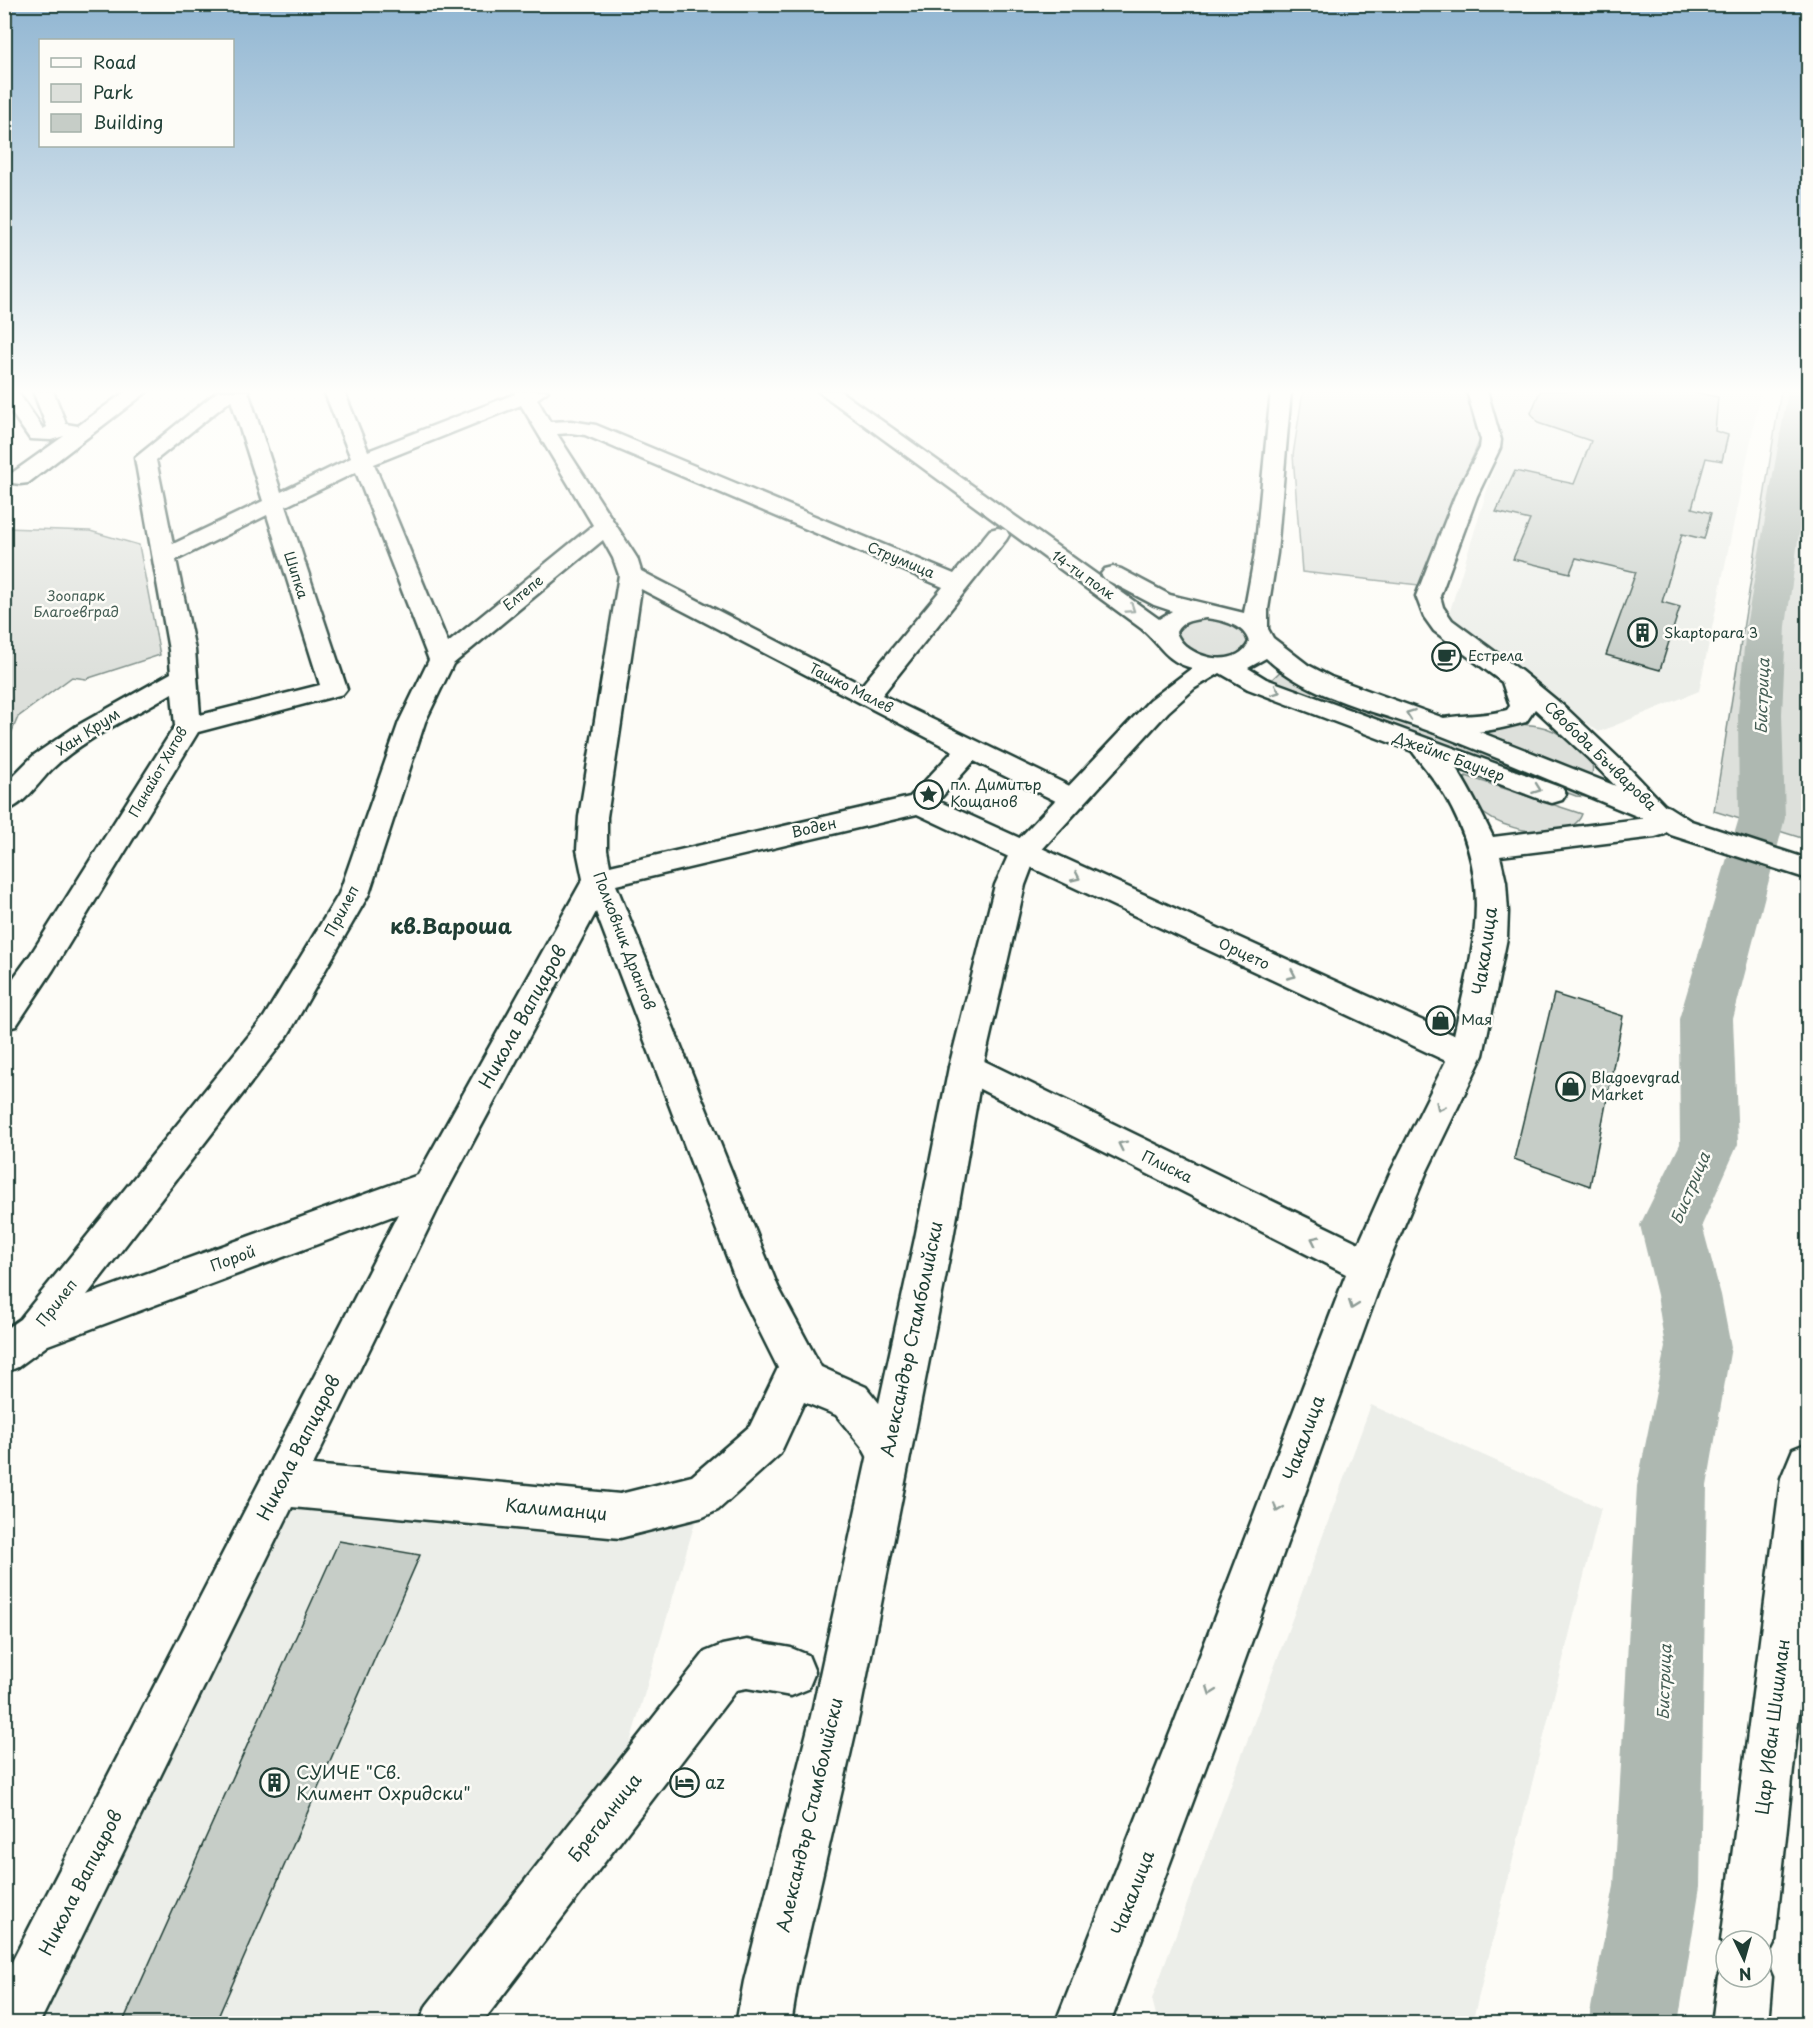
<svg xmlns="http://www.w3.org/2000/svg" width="1813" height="2028" font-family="'Playpen Sans',sans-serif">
<rect width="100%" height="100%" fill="#fdfcf7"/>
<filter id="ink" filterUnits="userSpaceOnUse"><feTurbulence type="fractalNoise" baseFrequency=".0167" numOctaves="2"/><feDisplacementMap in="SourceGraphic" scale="12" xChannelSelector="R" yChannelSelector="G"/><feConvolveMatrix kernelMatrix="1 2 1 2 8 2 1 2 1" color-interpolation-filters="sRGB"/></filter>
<g filter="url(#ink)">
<path fill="#eceee9" d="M1486,391H1761L1699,691L1599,732L1458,628L1449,614L1502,442Z
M1371,1405L1601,1508L1472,2023H1158L1152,1999Z
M281,1484L620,1516L703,1495L609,1814L446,2023L10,2024Z"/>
<path fill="#dde0db" stroke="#7e8e88" stroke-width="1.5" d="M1303,391H1470L1481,437L1419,585L1302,572L1293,455Z
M1781,391H1808V840L1714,811Z
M5,528L90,531L139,545L160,655L86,679L72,677L18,717L5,748Z
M1197,618H1222L1249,633L1251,647C1223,667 1208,658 1180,646L1175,632L1187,621Z
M1284,668L1348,700L1583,792L1588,794V797L1576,796L1268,683Z
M1505,724C1539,723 1556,727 1580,750C1590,758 1596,764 1591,778L1480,737L1485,730Z
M1466,776L1582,814C1568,853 1453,824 1466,776Z"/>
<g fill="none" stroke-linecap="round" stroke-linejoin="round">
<path fill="#aeb8b1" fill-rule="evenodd" d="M1788,391H1808V470L1786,626L1782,714L1785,818L1733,1019L1738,1144L1702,1225L1721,1295L1731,1347L1707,1486L1700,1886L1678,2024H1588L1614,1886L1637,1486L1665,1347L1657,1295L1640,1225L1680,1144L1679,1019L1739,818L1738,714L1746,626Z"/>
</g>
<path fill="#c6cdc7" stroke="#1f3d34" stroke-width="1.5" d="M1540,391H1689L1718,397L1715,431L1728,435L1722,461L1706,458L1692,508L1711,513L1704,539L1682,534L1662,602L1680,607L1660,670L1606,655L1636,572L1576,558L1570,573L1513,559L1530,520L1496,512L1515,471L1574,484L1591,441L1538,423L1531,413Z
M1554,994L1623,1016L1590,1186L1514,1159Z
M339,1541L420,1555L215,2024H122Z"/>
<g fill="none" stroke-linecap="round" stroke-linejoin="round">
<defs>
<path id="street" d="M4,391H17L43,429L47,427L33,391H53L66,424L78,426L126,391H148L28,483L20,484L12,483L9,478L12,473L64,436L51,440L30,439L4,402Z
M218,391H248L281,492L351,458L324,391H344L368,451L515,394L514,391H548L537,399L550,422L571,421L596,425L954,574L990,530L998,528L1006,530L1009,535L1006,540L882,695L1082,792L1086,798L1082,804L1072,807L1062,804L974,761L938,801L1454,1035C1474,945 1495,882 1445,796C1435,779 1421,764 1410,748L1414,742C1421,740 1427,739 1433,742C1452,752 1483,816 1493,837L1647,818L1589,759L1535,709L1526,722C1500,729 1459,738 1433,732L1429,726L1433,720C1457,714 1483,717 1507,710L1510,706L1502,682L1434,631L1424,617L1416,596L1455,496L1480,448L1481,440L1467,391H1487L1501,440L1500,448L1477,496L1440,596L1443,607L1452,620L1521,671L1566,708L1628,767L1673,814L1666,821L1669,827L1665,834L1655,837L1500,856L1506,882L1508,912L1507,938L1483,1055L1427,1171L1387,1266L1221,1726L1110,2024H1055L1173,1726L1346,1274L954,1076L949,1067L954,1058L966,1054L978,1058L1359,1243L1391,1171L1446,1061L917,814L616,885L778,1287L821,1367L866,1387L892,1419L909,1452L903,1467L888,1473L873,1467L862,1447L836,1415L804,1402L780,1454L718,1510L703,1517L620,1538L292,1507L39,2024H4V1977L398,1214L48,1345L18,1367L4,1373V1330L20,1319L264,1017L339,894L399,722L429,660L356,472L286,506L347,689L343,694L198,732L53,970L16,1026L4,1029V991L31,954L175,726L172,693C134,716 84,738 52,769C38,783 24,806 4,811V785L34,755L75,727L171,673L169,650L135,458ZM231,400L263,501L173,544L156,460ZM521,405L593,525L448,643L374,464ZM571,433L585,435L943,587L862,685L641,571L637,558L557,434ZM267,515L320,685L200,715L195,650L176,560ZM603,540L613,558L619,575L579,817L577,850L583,879L418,1175L87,1295L288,1035L369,894L425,722L453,664ZM641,589L953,751L910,797L610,866L607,850V817ZM596,912L741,1294L778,1368L750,1426L692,1476L620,1494L313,1465L444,1196Z
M1808,1443V1627L1775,1941L1765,1961L1772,1977L1768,2024H1712L1718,1977L1726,1958V1977H1762V1941H1726V1952L1721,1941L1781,1478L1793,1449Z
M747,1640L791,1648L808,1655L815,1672L808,1689L791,1696L747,1688L736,1690L481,2024H419L427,2005L705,1652L722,1645Z"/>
<path id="secondary" d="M818,391H840L1159,619L1172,611L1154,605L1105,579L1101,574L1105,569L1113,567L1121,569L1170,595L1244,613L1255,553L1271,391H1291L1277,553L1268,609V629L1273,638L1308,665L1331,677L1452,721L1669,807L1691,821L1808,859V879L1671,835L1649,821C1576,792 1505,760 1432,732C1378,711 1309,699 1266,658L1248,668L1266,679L1562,788L1566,794L1562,800L1552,803L1542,800L1248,689L1220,673L1195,688L1168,712L1036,856L1025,885L983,1067L953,1238L859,1716L798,1981L791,2024H736L744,1981L811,1716L915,1238L949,1067L995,885L1013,845L1150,700L1192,668C1165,661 1161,645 1142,629ZM1206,618C1222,620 1245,625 1249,642C1237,671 1184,658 1176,632C1182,620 1195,620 1206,618Z"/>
</defs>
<use href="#street" stroke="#1f3d34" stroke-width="5"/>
<use href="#secondary" stroke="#1f3d34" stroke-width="5"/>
<use href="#street" fill="#fdfcf7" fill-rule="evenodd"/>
<use href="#secondary" fill="#fdfcf7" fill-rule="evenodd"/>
</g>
<defs><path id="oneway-chevron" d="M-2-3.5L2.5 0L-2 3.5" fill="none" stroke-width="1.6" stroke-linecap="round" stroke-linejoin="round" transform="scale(1.5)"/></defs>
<g stroke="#8e9c96">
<use href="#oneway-chevron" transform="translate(1131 609) rotate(34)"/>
<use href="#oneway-chevron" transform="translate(1276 691) rotate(21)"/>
<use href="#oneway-chevron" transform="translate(1410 714) rotate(-160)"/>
<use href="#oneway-chevron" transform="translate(1537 789) rotate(20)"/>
<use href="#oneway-chevron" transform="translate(1076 877) rotate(25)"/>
<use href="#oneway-chevron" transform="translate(1292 975) rotate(25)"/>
<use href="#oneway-chevron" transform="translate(1440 1107) rotate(116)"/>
<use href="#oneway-chevron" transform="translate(1122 1145) rotate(-154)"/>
<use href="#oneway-chevron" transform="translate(1315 1240) rotate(-154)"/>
<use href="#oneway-chevron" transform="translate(1353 1305) rotate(110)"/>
<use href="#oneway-chevron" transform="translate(1278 1508) rotate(110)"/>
<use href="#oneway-chevron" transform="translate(1211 1691) rotate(110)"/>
</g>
</g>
<linearGradient id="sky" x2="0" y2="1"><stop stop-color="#91b6d2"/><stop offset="0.58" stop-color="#fefefb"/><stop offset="1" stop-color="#fefefb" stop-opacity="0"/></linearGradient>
<rect width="1813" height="675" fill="url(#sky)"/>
<defs>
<symbol id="building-ring" viewBox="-11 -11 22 22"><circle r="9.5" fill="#fdfcf7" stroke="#1f3d34" stroke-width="1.5"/><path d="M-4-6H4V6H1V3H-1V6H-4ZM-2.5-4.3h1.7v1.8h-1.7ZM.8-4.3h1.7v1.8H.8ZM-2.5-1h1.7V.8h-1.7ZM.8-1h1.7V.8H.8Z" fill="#1f3d34"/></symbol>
<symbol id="cafe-ring" viewBox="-11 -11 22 22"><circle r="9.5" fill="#fdfcf7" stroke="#1f3d34" stroke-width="1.5"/><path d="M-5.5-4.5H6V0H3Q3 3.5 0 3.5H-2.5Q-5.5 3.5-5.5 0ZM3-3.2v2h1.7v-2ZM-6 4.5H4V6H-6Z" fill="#1f3d34"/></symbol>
<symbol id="sight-ring" viewBox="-11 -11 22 22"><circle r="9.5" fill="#fdfcf7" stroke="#1f3d34" stroke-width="1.5"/><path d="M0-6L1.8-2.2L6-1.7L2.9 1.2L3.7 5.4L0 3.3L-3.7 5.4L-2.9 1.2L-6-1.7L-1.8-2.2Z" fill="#1f3d34"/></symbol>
<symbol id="shop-ring" viewBox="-11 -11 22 22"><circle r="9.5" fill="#fdfcf7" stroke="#1f3d34" stroke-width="1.5"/><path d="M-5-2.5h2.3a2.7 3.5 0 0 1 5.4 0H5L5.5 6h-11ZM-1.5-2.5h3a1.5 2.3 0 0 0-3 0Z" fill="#1f3d34"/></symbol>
<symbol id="hotel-ring" viewBox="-11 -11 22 22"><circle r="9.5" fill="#fdfcf7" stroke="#1f3d34" stroke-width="1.5"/><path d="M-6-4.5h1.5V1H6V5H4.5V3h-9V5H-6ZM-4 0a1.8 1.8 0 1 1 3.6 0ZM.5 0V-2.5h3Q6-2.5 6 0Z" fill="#1f3d34"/></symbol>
</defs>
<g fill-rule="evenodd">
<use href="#building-ring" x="1626" y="616" width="33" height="33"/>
<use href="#cafe-ring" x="1430" y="640" width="33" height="33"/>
<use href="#sight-ring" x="912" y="778" width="33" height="33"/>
<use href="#shop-ring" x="1424" y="1004" width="33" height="33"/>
<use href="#shop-ring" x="1554" y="1070" width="33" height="33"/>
<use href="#building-ring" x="258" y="1766" width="33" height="33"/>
<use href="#hotel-ring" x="668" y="1766" width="33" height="33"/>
</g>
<g text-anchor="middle" stroke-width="5" stroke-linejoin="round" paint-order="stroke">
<g font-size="14" fill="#1f3d34" stroke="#fdfcf7">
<text transform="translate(901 560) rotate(23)" y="5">Струмица</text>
<text transform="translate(296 575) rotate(72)" y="5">Шипка</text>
<text transform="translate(1083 575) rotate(35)" y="5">14-ти полк</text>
<text transform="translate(523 593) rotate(-39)" y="5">Елтепе</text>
<text transform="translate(851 688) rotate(27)" y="5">Ташко Малев</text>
<text transform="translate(158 772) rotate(-60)" y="5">Панайот Хитов</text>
</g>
<g font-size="14" fill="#455e55" stroke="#fdfcf7">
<text x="76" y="601">Зоопарк<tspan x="76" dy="16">Благоевград</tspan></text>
</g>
<g font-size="14" fill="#1f3d34" stroke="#fdfcf7" text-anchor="start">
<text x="1664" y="638">Skaptopara 3</text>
<text x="1468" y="661">Естрела</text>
</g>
<g font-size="15" fill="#1f3d34" stroke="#fdfcf7">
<text transform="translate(88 732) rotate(-33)" y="5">Хан Крум</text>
<text transform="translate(1600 756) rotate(44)" y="5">Свобода Бъчварова</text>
<text transform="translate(1449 757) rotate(20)" y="5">Джеймс Баучер</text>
<text transform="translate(814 828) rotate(-13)" y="5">Воден</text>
<text transform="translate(342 911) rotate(-62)" y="5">Прилеп</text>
<text transform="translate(624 941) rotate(69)" y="5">Полковник Дрангов</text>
<text transform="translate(1244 954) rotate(25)" y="5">Орцето</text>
<text transform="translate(1167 1167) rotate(26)" y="5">Плиска</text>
<text transform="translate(233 1259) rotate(-20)" y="5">Порой</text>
<text transform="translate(57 1303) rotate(-52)" y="5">Прилеп</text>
</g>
<g font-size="15" fill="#1f3d34" stroke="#fdfcf7" text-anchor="start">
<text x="950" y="790">пл. Димитър<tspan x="950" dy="17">Кощанов</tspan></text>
<text x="1461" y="1025">Мая</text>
<text x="1591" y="1083">Blagoevgrad<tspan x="1591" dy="17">Market</tspan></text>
</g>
<g font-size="16" font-style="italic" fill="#435c53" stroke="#fdfcf7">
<text transform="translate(1762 696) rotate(-88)" y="6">Бистрица</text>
<text transform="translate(1690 1188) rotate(-67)" y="6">Бистрица</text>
<text transform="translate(1664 1682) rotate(-88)" y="6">Бистрица</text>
</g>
<g font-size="18" fill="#1f3d34" stroke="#fdfcf7">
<text transform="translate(1485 951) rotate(-82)" y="6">Чакалица</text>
<text transform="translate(523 1017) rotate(-61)" y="6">Никола Вапцаров</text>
<text transform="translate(912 1339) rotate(-78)" y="6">Александър Стамболийски</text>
<text transform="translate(1304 1438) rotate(-70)" y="6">Чакалица</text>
<text transform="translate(299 1448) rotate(-63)" y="6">Никола Вапцаров</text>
<text transform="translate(556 1510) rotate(5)" y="6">Калиманци</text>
<text transform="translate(1773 1727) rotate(-83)" y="6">Цар Иван Шишман</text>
<text transform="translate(810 1815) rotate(-77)" y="6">Александър Стамболийски</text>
<text transform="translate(605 1818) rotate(-52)" y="6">Брегалница</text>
<text transform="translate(81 1883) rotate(-63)" y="6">Никола Вапцаров</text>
<text transform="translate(1133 1893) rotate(-69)" y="6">Чакалица</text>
</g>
<g font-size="18" fill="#1f3d34" stroke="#fdfcf7" text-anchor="start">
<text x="296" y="1779">СУИЧЕ "Св.<tspan x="296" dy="21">Климент Охридски"</tspan></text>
<text x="705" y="1789">az</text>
</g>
<g font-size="21" font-weight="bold" fill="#1f3d34" stroke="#fdfcf7">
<text x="451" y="934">кв.Вароша</text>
</g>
</g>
<rect width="1813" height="2028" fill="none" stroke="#fdfcf7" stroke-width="24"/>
<rect x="12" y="12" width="1789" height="2004" fill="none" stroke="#1f3d34" stroke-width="2" filter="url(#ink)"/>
<rect x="39" y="39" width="195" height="108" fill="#fdfcf7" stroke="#a4b0a9" stroke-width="1.5"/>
<rect x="51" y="58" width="30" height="9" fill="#fdfcf7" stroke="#a4b0a9" stroke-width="1.5"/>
<text x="93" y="69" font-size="18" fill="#1f3d34">Road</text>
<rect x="51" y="84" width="30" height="18" fill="#dde0db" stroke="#a4b0a9" stroke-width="1.5"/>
<text x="93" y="99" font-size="18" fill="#1f3d34">Park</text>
<rect x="51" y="114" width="30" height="18" fill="#c6cdc7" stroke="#a4b0a9" stroke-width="1.5"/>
<text x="93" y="129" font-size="18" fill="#1f3d34">Building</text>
<g transform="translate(1744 1959) rotate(175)"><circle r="28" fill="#fdfcf7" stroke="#a4b0a9" stroke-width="1.5"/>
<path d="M0-4.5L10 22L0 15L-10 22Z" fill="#1f3d34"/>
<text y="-9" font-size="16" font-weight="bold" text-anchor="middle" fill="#1f3d34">N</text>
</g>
</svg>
